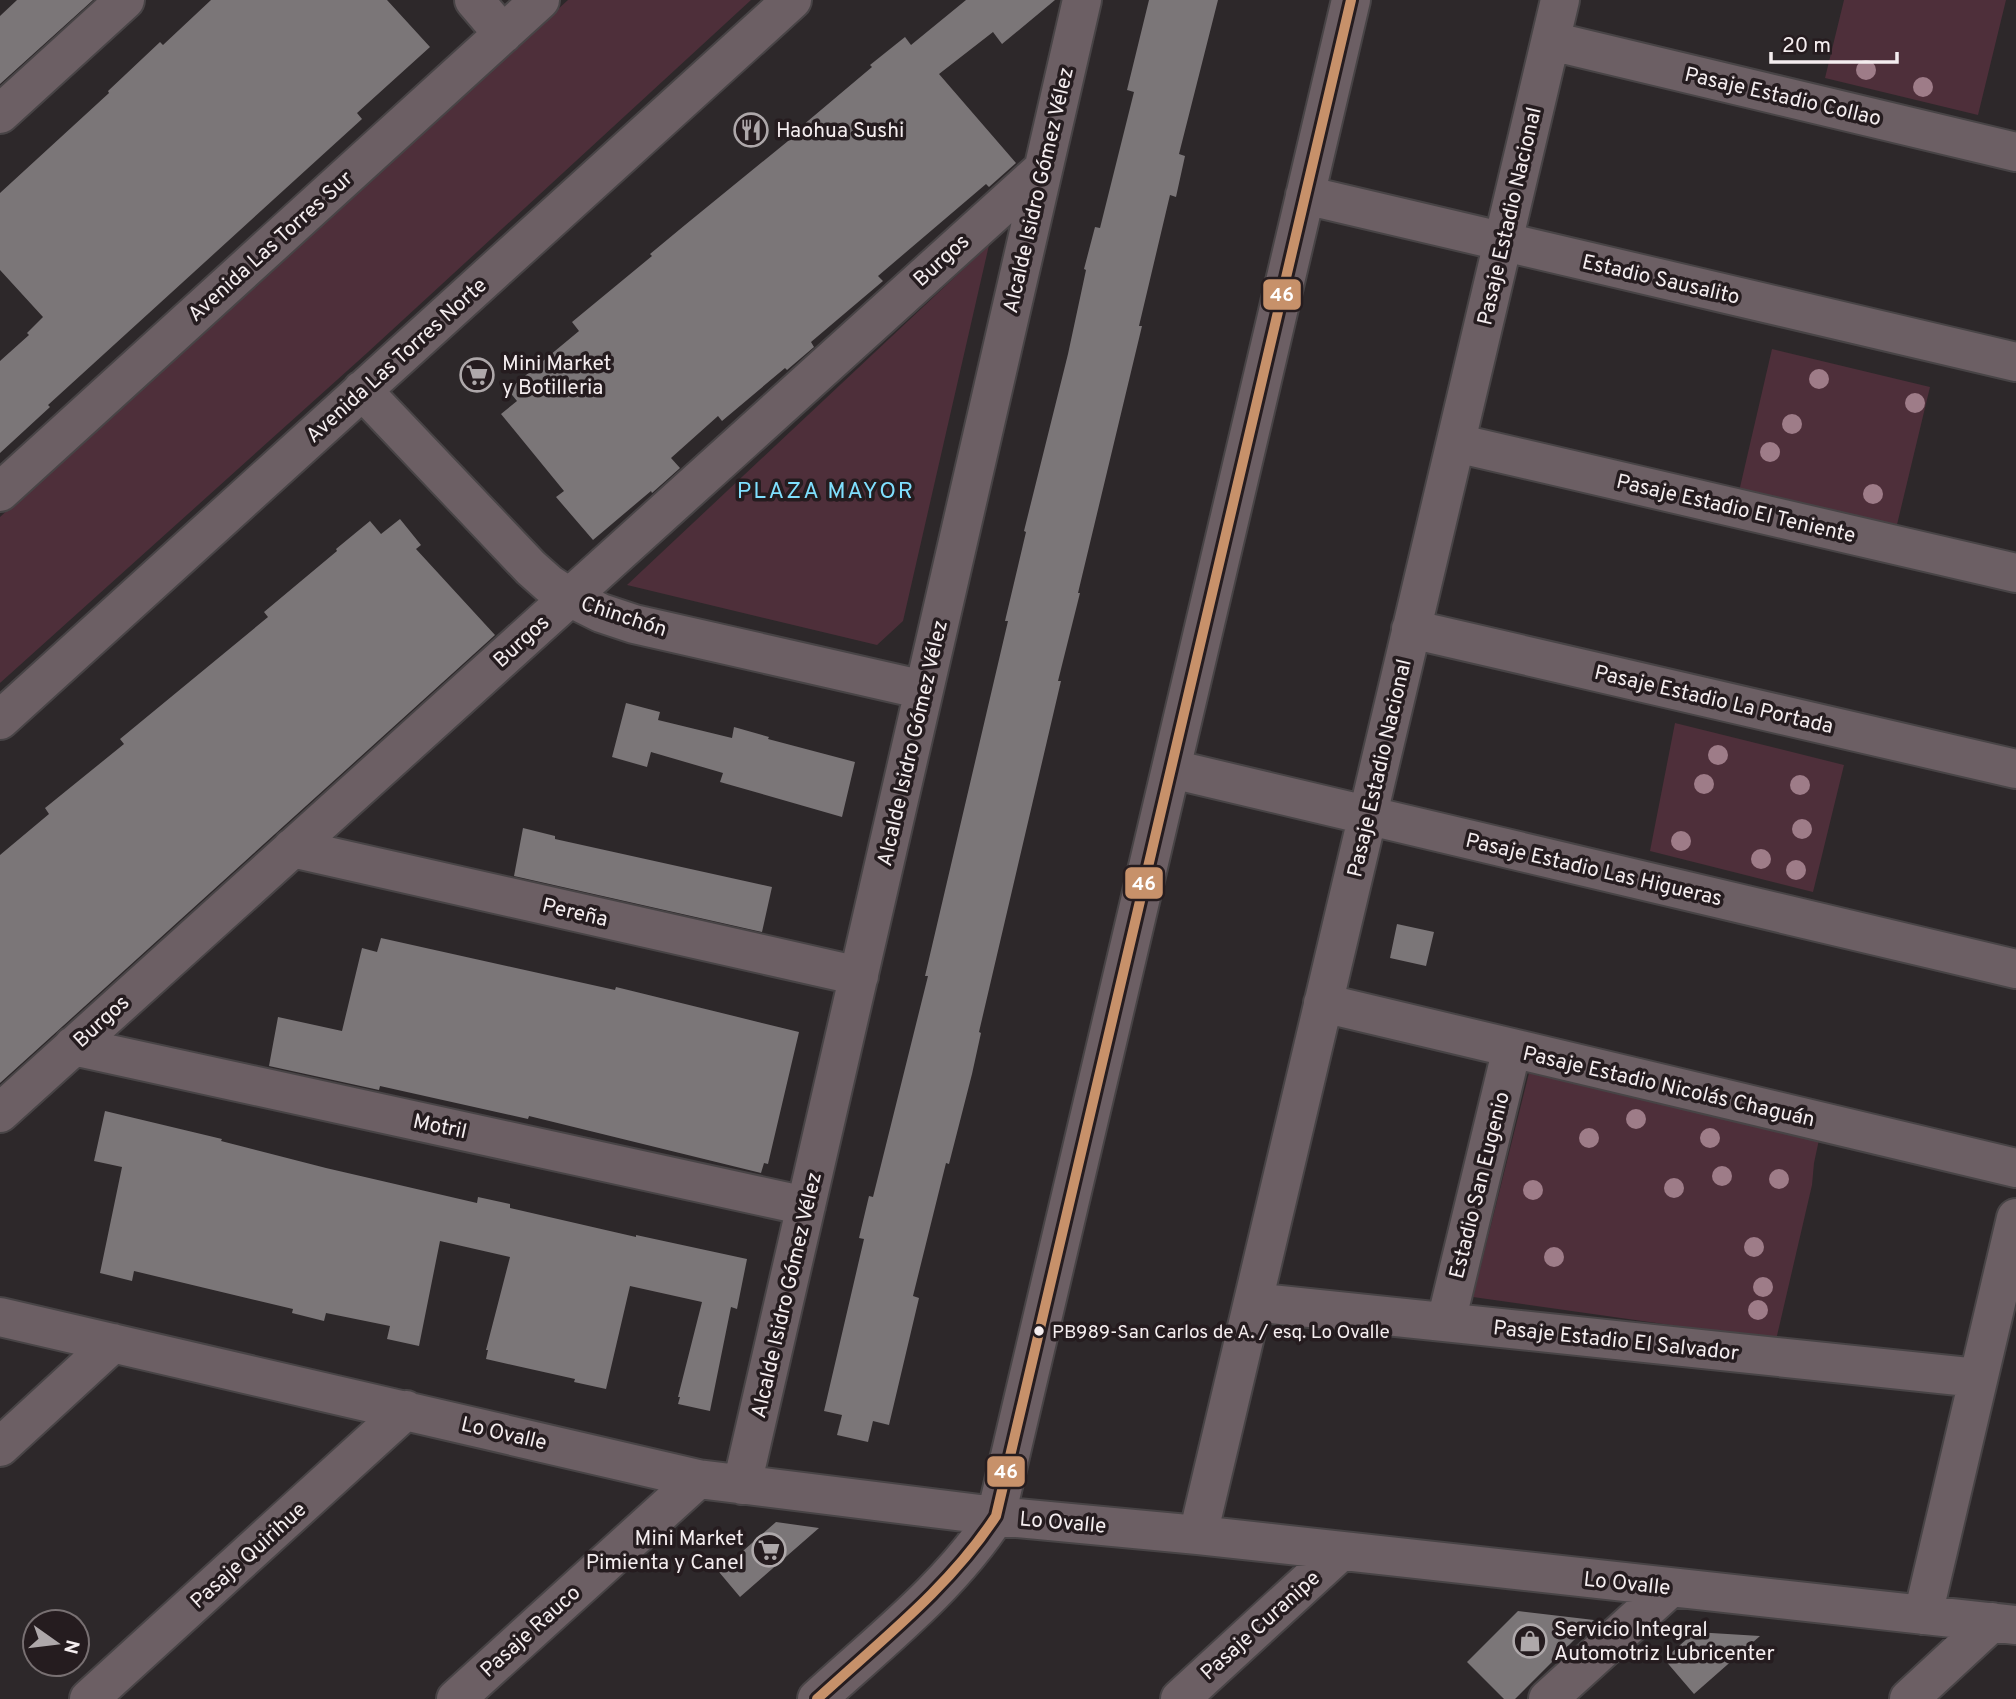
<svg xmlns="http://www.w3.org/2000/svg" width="2016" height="1699" font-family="Overpass,sans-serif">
<rect width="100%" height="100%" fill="#2d282a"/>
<path fill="#4e2f3a" d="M568,0H751L367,353L0,683V517Z
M1844,0H2006L1978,115L1825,78Z
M989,245L903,621L877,645L627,585Z
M1772,349L1930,387L1895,533L1738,496Z
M1675,723L1844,765L1813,892L1650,851Z
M1531,1065L1820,1135L1814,1163L1812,1185L1776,1340L1473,1297Z"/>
<path fill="#7b7678" d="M17,0H93L0,84V16Z
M211,0H387L430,47L357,113L362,119L48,405L50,407L0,453V361L29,335L27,333L43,317L0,270V193L109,93L108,91L160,42L163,45Z
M966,0H1055L1002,44L993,32L939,74L1016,163L989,187L986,184L878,276L883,281L811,342L814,347L787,370L785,368L722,421L718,416L671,458L680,468L652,493L651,491L593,540L556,497L564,491L501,414L517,401L508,390L579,331L572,322L652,256L650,254L685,225L804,128L802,126L872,67L870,65L905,37L911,45Z
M1149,0H1218L1179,154L1185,156L1176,197L1170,195L1139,326H1142L1078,593H1080L1058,681H1061L979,1032L981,1033L972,1074L949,1164L946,1163L913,1296L919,1298L889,1425L873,1421L868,1442L837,1435L842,1415L824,1411L864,1239L859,1238L869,1196L873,1197L928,976H925L1008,621H1005L1026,532L1024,531L1068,354L1086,270L1084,269L1095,227L1100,228L1134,92L1127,90Z
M400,519L421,545L416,549L495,635L0,1083V855L49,814L45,808L124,744L120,739L268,617L264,612L337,551L336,549L370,521L381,534Z
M626,703L660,712L658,720L732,738L734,727L769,737L768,739L855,762L842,817L720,782L723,773L651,752L647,767L612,757Z
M523,828L555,836V839L772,887L762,932L514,876Z
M1397,924L1434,932L1426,966L1390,958Z
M381,938L615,990L616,987L799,1032L768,1164L764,1163L761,1173L529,1116L528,1119L380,1086L379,1090L269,1066L278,1017L342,1031L362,948L377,952Z
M105,1111L222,1139L221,1141L326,1168L477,1203L478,1197L510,1204V1208L636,1237V1235L747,1259L737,1309L731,1307L710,1411L678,1404L680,1397H678L702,1302L630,1286L606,1389L574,1382L575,1379L486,1359L488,1350H486L510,1257L440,1241L419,1346L387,1339L390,1326L326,1313L324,1321L292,1313L293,1309L134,1271L132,1281L100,1273L122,1167L94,1161Z
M776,1522L819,1528L740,1597L719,1572Z
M1518,1611L1594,1620L1515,1699H1504L1467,1662Z
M1695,1632L1760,1636L1694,1694L1664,1659Z"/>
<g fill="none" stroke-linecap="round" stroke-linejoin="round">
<defs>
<path id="minor" d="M474,0L503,34
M1551,41L2016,152
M0,114L125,0
M1305,195L2016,362
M362,390L531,568L549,584L569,597L601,613L634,624L924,690
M1456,443L2016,573
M0,492L540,0
M1411,629L2016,769
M0,720L792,0
M1172,769L2016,969
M292,848L859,976
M1323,1003L2016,1168
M73,1046L806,1206
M0,1113L1043,169
M1253,1302L1978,1378
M0,1317L698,1479L996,1516L1198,1535L2016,1625
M1446,1322L1512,1048
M0,1447L113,1343
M742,1485L1082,0
M1198,1535L1560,0
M1923,1615L2016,1218
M89,1699L406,1410
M456,1699L698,1479
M817,1699C880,1641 949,1588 996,1516L1351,0
M1180,1699L1341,1551
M1548,1699L1670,1588
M1909,1699L1992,1622"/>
</defs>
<use href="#minor" stroke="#484446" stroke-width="42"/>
<use href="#minor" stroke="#6c5f64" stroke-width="38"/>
<defs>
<path id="bus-1" d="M817,1699C880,1641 949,1588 996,1516L1351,0"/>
</defs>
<use href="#bus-1" stroke="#251c1f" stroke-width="16"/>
<use href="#bus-1" stroke="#c7916a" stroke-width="10"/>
</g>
<g fill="#9e7c88">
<circle cx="1866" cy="70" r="10"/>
<circle cx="1923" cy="87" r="10"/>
<circle cx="1819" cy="379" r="10"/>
<circle cx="1915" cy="403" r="10"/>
<circle cx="1792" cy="424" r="10"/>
<circle cx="1770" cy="452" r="10"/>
<circle cx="1873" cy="494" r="10"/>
<circle cx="1718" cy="755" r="10"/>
<circle cx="1704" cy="784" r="10"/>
<circle cx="1800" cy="785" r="10"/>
<circle cx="1802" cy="829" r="10"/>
<circle cx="1681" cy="841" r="10"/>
<circle cx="1761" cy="859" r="10"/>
<circle cx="1796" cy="870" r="10"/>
<circle cx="1636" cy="1119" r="10"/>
<circle cx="1589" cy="1138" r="10"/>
<circle cx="1710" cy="1138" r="10"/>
<circle cx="1722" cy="1176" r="10"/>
<circle cx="1779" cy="1179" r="10"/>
<circle cx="1674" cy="1188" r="10"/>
<circle cx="1533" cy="1190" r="10"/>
<circle cx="1754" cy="1247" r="10"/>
<circle cx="1554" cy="1257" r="10"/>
<circle cx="1763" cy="1287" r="10"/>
<circle cx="1758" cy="1310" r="10"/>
</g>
<defs>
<symbol id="restaurant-ring" viewBox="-11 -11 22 22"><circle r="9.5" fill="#251c1f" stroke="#aea8aa" stroke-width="1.5"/><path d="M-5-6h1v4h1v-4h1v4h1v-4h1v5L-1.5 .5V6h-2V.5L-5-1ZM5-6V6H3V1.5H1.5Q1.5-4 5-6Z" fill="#aea8aa"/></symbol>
<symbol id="supermarket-ring" viewBox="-11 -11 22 22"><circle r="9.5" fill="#251c1f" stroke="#aea8aa" stroke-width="1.5"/><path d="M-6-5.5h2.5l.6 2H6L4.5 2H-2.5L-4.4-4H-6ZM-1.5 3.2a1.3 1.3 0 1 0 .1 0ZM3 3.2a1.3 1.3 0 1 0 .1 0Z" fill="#aea8aa"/></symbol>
<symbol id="shop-ring" viewBox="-11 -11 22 22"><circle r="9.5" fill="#251c1f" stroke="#aea8aa" stroke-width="1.5"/><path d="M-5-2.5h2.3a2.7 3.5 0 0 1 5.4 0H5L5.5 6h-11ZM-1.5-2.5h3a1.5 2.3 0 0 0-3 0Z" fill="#aea8aa"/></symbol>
</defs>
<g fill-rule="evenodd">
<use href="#restaurant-ring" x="732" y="111" width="38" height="38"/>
<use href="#supermarket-ring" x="458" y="356" width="38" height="38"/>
<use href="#supermarket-ring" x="750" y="1531" width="38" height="38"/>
<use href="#shop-ring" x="1511" y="1622" width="38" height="38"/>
</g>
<circle fill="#f4edef" stroke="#251c1f" stroke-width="2.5" cx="1039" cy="1331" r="6"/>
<g text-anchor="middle" stroke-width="7" stroke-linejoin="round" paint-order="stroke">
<g font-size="19" fill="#f4edef" stroke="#251c1f" text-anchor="start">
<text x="1052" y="1338">PB989-San Carlos de A. / esq. Lo Ovalle</text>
</g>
<g font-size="21" fill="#f4edef" stroke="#251c1f">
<text transform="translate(1783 96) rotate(13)" y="7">Pasaje Estadio Collao</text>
<text transform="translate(1038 190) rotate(-77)" y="7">Alcalde Isidro Gómez Vélez</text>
<text transform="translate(1509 216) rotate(-77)" y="7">Pasaje Estadio Nacional</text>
<text transform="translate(270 246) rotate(-42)" y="7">Avenida Las Torres Sur</text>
<text transform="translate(941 260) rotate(-42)" y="7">Burgos</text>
<text transform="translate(1661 279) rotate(13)" y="7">Estadio Sausalito</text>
<text transform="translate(396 360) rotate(-42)" y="7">Avenida Las Torres Norte</text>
<text transform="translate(1736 508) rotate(13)" y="7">Pasaje Estadio El Teniente</text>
<text transform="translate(624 616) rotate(18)" y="7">Chinchón</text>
<text transform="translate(521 641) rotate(-42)" y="7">Burgos</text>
<text transform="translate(1714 699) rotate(13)" y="7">Pasaje Estadio La Portada</text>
<text transform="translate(912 743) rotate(-77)" y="7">Alcalde Isidro Gómez Vélez</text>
<text transform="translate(1379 768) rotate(-77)" y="7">Pasaje Estadio Nacional</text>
<text transform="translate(1594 869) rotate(13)" y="7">Pasaje Estadio Las Higueras</text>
<text transform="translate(575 912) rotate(13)" y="7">Pereña</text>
<text transform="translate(101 1021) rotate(-42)" y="7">Burgos</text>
<text transform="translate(1669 1086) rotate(13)" y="7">Pasaje Estadio Nicolás Chaguán</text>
<text transform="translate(440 1126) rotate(12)" y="7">Motril</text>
<text transform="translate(1479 1185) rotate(-76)" y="7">Estadio San Eugenio</text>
<text transform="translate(786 1295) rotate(-77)" y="7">Alcalde Isidro Gómez Vélez</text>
<text transform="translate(1616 1340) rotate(6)" y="7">Pasaje Estadio El Salvador</text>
<text transform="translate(504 1433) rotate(13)" y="7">Lo Ovalle</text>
<text transform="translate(1063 1522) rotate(5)" y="7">Lo Ovalle</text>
<text transform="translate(248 1555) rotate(-42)" y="7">Pasaje Quirihue</text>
<text transform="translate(1627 1583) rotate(6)" y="7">Lo Ovalle</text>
<text transform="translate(1260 1625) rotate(-42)" y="7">Pasaje Curanipe</text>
<text transform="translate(530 1631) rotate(-42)" y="7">Pasaje Rauco</text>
</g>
<g font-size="21" fill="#f4edef" stroke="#251c1f" text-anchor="start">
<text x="776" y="137">Haohua Sushi</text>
<text x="502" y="370">Mini Market<tspan x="502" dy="24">y Botilleria</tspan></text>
<text x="744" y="1545" text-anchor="end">Mini Market<tspan x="744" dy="24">Pimienta y Canel</tspan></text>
<text x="1554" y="1636">Servicio Integral<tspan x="1554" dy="24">Automotriz Lubricenter</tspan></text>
</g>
<g font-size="23" letter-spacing="2" fill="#7fdffe" stroke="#251c1f">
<text x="826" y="498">PLAZA MAYOR</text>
</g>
</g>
<g stroke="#251c1f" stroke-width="2.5">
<rect x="1262" y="278" width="40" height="33" rx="7" fill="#c7916a"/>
<rect x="1124" y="866" width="40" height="34" rx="7" fill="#c7916a"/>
<rect x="986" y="1455" width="40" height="33" rx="7" fill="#c7916a"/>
</g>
<g font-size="19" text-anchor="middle" font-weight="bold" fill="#fff">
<text x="1282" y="301">46</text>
<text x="1144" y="890">46</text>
<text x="1006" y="1478">46</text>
</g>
<g transform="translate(56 1643) rotate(104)"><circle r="33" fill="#251c1f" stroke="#787072" stroke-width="2"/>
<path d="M0-5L12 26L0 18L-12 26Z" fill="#aea8aa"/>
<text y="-10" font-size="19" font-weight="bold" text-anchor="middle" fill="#f4edef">N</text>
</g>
<path d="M1771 52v10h126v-10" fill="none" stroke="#f4edef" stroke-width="3.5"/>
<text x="1782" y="52" font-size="21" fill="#f4edef" stroke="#251c1f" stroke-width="5" paint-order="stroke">20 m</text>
</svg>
